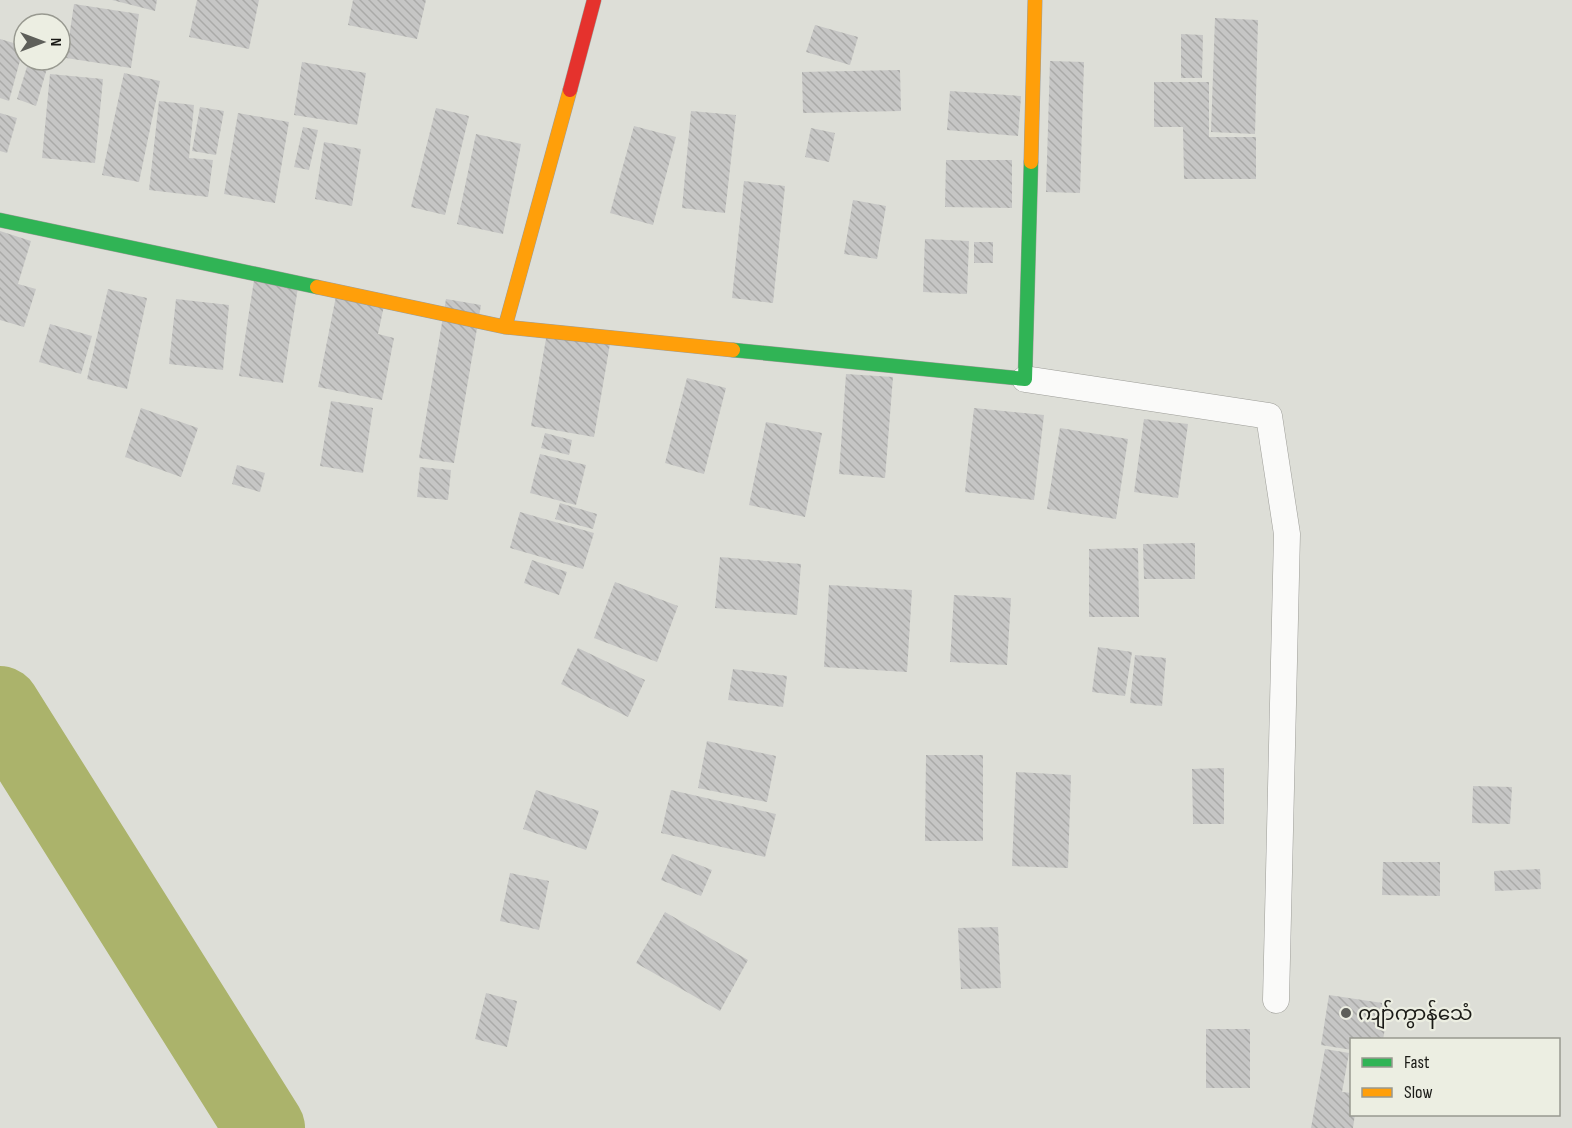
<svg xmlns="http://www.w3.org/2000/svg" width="1572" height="1128" font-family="'Sofia Sans Condensed','Noto Sans Myanmar',sans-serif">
<defs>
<pattern id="building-back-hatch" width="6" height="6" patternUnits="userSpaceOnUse" patternTransform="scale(1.5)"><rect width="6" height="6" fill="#c6c6c5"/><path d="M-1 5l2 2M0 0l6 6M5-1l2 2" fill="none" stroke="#aaaaa8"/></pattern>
</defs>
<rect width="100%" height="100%" fill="#ddded7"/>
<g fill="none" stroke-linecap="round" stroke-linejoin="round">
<path stroke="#abb36b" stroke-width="80" d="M0,706L265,1128"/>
</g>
<path fill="url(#building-back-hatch)" d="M112,0H157L155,11Z
M197,0H259L249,49L189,37Z
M353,0H426L417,39L348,25Z
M74,4L139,14L131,68L66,58Z
M1215,18L1258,20L1255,134L1211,132Z
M815,25L858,37L850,65L806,52Z
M1181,34L1203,35L1202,78H1181Z
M0,39L24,46L9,101L0,98Z
M29,60L48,65L36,106L17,99Z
M1050,61L1084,62L1080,193L1046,192Z
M302,62L366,73L357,125L294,115Z
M900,70L901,111L803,113L802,72Z
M124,73L160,81L139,182L102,175Z
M50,74L103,79L95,163L42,158Z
M1154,82H1209V137H1256V179H1184L1183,127H1154Z
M950,91L1021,96L1018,136L947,130Z
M159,101L194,105L189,158L213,160L208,197L149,190Z
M200,107L224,111L216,155L192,151Z
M436,108L469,116L445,215L411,207Z
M691,111L736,115L725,213L682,208Z
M0,113L17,118L7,153L0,151Z
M238,113L289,122L275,203L224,194Z
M634,126L676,137L653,225L610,213Z
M303,127L318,130L309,170L294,167Z
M811,128L835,133L829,162L805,157Z
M476,134L521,144L503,234L457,224Z
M324,142L361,149L352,206L315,199Z
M946,160H1012V208L945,207Z
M744,181L785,186L773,303L732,298Z
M853,200L886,206L877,259L844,254Z
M0,231L31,241L18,284L36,289L24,327L0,320Z
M925,239L969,241L967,294L923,292Z
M974,242H993V263H974Z
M255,274L299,281L283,383L239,376Z
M108,289L147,298L127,389L87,379Z
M337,291L385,301L378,334L394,338L382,400L318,387Z
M176,299L229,305L223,370L169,364Z
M446,299L481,305L454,463L419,458Z
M50,324L92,336L81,374L39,362Z
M548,327L611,338L594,437L531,426Z
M846,374L893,377L885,478L839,474Z
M687,378L726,388L704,474L665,463Z
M331,401L373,408L363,473L320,466Z
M141,408L198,428L181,477L125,457Z
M974,408L1044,415L1034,500L965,492Z
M1144,419L1188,424L1178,498L1134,492Z
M766,422L822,433L805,517L749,505Z
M1060,428L1128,439L1116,519L1047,509Z
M545,433L572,440L569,455L541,448Z
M540,454L586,465L576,505L530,493Z
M237,465L265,473L260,492L232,484Z
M420,467L451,470L448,500L417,497Z
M560,503L597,514L593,529L555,519Z
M520,512L594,533L583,569L510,548Z
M1195,543V579H1144L1143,544Z
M1138,548L1139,617H1089V549Z
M720,557L801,564L797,615L715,608Z
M532,560L567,572L559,595L524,583Z
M615,582L678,606L657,662L594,638Z
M829,585L912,590L907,672L824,667Z
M954,595L1011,598L1007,665L950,662Z
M1098,647L1132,652L1125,696L1092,692Z
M578,648L645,680L628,717L561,684Z
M1135,655L1166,658L1162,706L1130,703Z
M733,669L787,676L783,707L728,700Z
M707,741L776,756L767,802L698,788Z
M926,755H983V841H925Z
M1224,768V824H1193L1192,769Z
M1016,772L1071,775L1068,868L1012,866Z
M1473,786L1512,787L1510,824L1472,823Z
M536,790L599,811L586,850L523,829Z
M671,790L776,814L765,857L661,833Z
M672,854L712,870L701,896L661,880Z
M1383,862H1440V896L1382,895Z
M1540,869L1541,889L1495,891L1494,871Z
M510,873L549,881L539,930L500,921Z
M665,912L748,960L720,1011L636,963Z
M998,927L1001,988L961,989L958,928Z
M486,993L517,1001L507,1047L475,1039Z
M1329,995L1389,1004L1383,1040H1352V1050L1321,1045Z
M1206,1029H1250V1088H1206Z
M1325,1049L1349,1053L1342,1092L1352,1093V1114H1355L1353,1128H1311Z"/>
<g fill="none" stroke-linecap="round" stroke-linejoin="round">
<defs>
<path id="lane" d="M1025,379L1269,416L1287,534L1276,1000"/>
<path id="fast" d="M0,220L317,287
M733,350L1025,379L1031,162"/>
<path id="slow" d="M1031,162L1035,0
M317,287L505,327L733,350
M505,327L570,90"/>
<path id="jam" d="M570,90L594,0"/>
</defs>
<use href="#lane" stroke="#9d9d98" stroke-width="27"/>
<use href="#fast" stroke="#9d9d98" stroke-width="15"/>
<use href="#slow" stroke="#9d9d98" stroke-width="15"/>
<use href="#jam" stroke="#9d9d98" stroke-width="15"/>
<use href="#lane" stroke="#fafaf9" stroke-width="26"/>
<use href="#fast" stroke="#30b455" stroke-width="14"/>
<use href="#slow" stroke="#ff9f0a" stroke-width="14"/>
<use href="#jam" stroke="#e5322d" stroke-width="14"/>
</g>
<circle fill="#5e5f5a" stroke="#eceee2" stroke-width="2" cx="1346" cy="1013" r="6"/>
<g text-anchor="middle" stroke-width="4.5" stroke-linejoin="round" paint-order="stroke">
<g font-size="20" fill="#1a1a16" stroke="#eceee2" text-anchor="start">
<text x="1358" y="1020">ကျာ်ကွာန်သေံ</text>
</g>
</g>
<rect x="1350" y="1038" width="210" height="78" fill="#eceee2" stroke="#989990" stroke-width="1.5"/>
<rect x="1362" y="1058" width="30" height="9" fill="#30b455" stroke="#989990" stroke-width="1.5"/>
<text x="1404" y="1068" font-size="18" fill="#1a1a16">Fast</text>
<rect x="1362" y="1088" width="30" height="9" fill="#ff9f0a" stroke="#989990" stroke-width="1.5"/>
<text x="1404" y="1098" font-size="18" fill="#1a1a16">Slow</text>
<g transform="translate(42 42) rotate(90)"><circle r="28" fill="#eceee2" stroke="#989990" stroke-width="1.5"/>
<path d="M0-4.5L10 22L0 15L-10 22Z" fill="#5e5f5a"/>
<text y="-9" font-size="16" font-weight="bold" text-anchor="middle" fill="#1a1a16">N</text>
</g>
</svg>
